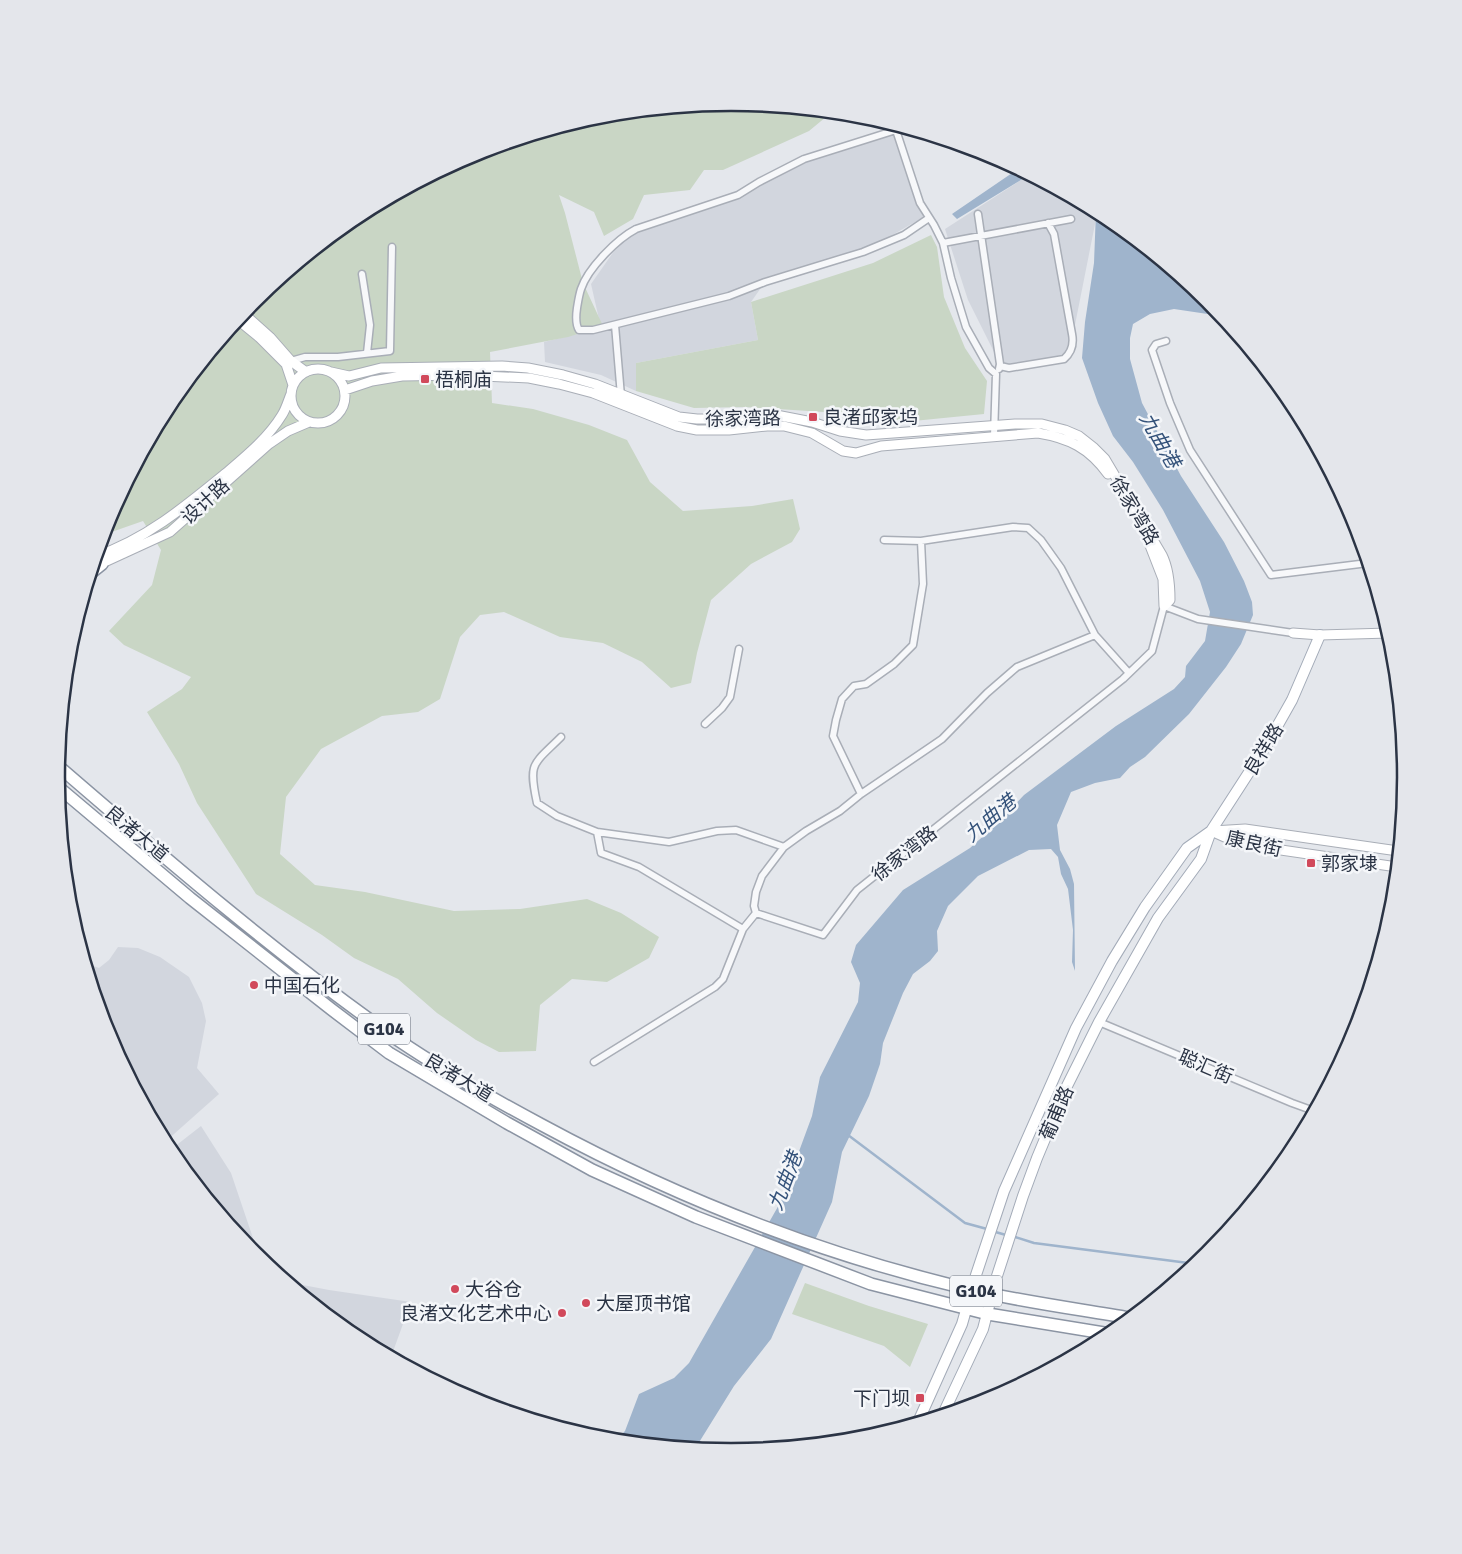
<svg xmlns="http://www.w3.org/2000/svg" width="1462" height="1554" font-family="Signika,'Noto Sans SC',sans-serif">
<rect width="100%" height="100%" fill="#e4e7ec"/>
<path fill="#d2d6de" d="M896,130L927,215L863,252L765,282L751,302L758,340L636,363V391L601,375L545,362L544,342L601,328L591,284L626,234L738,195L804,159Z
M1029,175L1093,209L1096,219L1069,355L1064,359L1000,364L968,300L945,229Z
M118,947L138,948L160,957L189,977L202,1003L206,1021L197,1068L219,1094L165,1142L108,1035L86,963L99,968L109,960Z
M201,1126L231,1173L254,1241L262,1261L254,1254L169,1151Z
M287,1282L329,1290L411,1302L391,1357L356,1338Z"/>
<path fill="#c9d6c5" d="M731,102L832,112L809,131L723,170H704L690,190L644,195L633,219L604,236L594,212L559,195L565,213L583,283L603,326L568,337L490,352L492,403L533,409L589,425L627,440L650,482L683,511L752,506L793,499L800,529L792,542L751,564L711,600L697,653L691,683L671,688L642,662L603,643L560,637L504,612L480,615L460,637L440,699L418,712L382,716L321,749L286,797L280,854L315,885L365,892L454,911L520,909L587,899L621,913L659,937L649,958L607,982L572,979L540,1005L536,1051L499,1052L476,1040L437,1013L398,979L354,958L322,935L256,894L197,803L179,764L147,712L182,689L191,677L124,645L109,631L152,585L161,550L143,521L103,535L108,519L170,402L254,300L356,216L473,154L600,115Z
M931,235L937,247L944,297L965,348L987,381L984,414L883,424L824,412L745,407L694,408L636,391V363L758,340L751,302L873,263Z
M805,1283L869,1306L928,1324L910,1367L884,1346L792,1314Z"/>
<path fill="#9fb4cc" d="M1018,169L1029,175L957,219L952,214Z
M1096,211L1106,216L1208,300L1221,316L1174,309L1150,314L1133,324L1130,338V359L1142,403L1181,476L1224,542L1244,581L1252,602L1253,615L1241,644L1226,667L1189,714L1145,757L1130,767L1120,778L1095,783L1071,792L1057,825L1060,850L1070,869L1074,884L1075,971L1072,962L1073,930L1068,889L1061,874L1058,857L1051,849L1029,850L978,876L948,906L937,931L938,951L930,961L913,974L903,993L883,1043L880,1064L869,1096L842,1152L832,1202L771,1339L734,1386L698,1444L693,1448L616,1440L625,1431L639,1394L674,1378L689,1363L780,1203L812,1116L820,1077L858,1002L860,983L851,962L856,945L903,890L970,848L998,823L1024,795L1116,726L1174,689L1185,677L1186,666L1205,641L1210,612L1200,581L1163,510L1133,462L1113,436L1098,403L1082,358L1085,322L1094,263Z"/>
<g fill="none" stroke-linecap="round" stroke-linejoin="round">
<path stroke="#9fb4cc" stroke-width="2.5" d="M848,1135L965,1223L987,1229
M992,1231L1006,1235
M1012,1236L1034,1243L1196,1264"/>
<defs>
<path id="street" d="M978,214L1000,364L999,369
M929,218L904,235L863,252L765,282L729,296L593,330H579C575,324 576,315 577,308C578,302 579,295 581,289C588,268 617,239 636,229L738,195L759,182L804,159L896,130L920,203L934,225L943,243L951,278L966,327L989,368L996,374L994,436
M943,243L1071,219
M362,274L370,325L367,353
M615,325L621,396
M1166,341L1156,344L1152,350L1170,403L1190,450L1271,575L1368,563
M291,361L305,357H338L390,351L392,247
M1000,366L1009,368L1064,359C1072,352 1074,344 1072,334L1054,234L1048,223
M884,540L921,541L1013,527L1028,528L1041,540L1061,568L1095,635L1129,673
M705,724L722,708L730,697L739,649
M561,737C533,765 528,762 537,803L557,816L597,832L669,842L717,831L736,830L784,847
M861,794L833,736L836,720L842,699L854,686L866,684L894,664L913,645L923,584L921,541
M597,832L601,853L639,867L743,929
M756,913L823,935L857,890L1123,679L1152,651L1164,606L1198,619L1293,633
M1099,1022L1292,1103L1314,1111
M594,1062L715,987L723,979L743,929L756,913L754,906L756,892L762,876L784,847L806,831L840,811L861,794L942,739L987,693L1017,667L1095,635"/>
<path id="secondary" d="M243,313L270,337L291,361L306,372
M238,320L260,338L286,364L293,385
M291 396a27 27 0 1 1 54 0a27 27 0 1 1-54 0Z
M331,372L349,376L381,368L502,366L528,368L563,375L595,384L679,417L697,419H716L771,414L812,422L840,431L866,435L1015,424H1042L1065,430L1079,436L1093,447L1105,459L1162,555C1169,569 1170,584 1170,600L1164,606
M345,390L372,381L402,376L459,375L529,378L559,384L593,393L677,426L697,430H729L767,426H784L812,433L843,451L856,453L881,446L1038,433C1069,438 1089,448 1108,474
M1149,543L1163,579L1164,606
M96,556C145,540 187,505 226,473C246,456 268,438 282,415C286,409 288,401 291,394
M96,566L170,532L269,444L288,431L309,422
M1293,633L1320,635L1389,633
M1211,831L1240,844L1397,867
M1213,831L1245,829L1398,851"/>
<path id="primary" d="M943,1414L983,1329L996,1279L1023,1196L1037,1158L1067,1086L1099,1022L1158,918L1201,859L1211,831
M918,1422L962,1324L976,1275L1004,1191L1076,1028L1112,961L1145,907L1187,848L1211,831L1266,746L1292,700L1320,635"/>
<path id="highway" d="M92,572L102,564
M57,765C167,860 280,957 398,1040C444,1071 493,1099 542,1125C677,1198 822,1255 972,1290C1024,1302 1078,1309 1130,1318
M57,786L190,898L331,1009L389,1053L507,1123L592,1170L696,1217L871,1284L988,1314L1110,1334"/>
</defs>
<use href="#street" stroke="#a9aeb7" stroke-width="9"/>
<use href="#secondary" stroke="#a9aeb7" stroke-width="11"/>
<use href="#primary" stroke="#a3abb8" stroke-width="12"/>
<use href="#highway" stroke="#8b94a3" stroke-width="14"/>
<use href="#street" stroke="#f7f8fa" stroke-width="6"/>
<use href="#secondary" stroke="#fff" stroke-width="9"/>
<use href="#primary" stroke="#fff" stroke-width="10"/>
<use href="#highway" stroke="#fff" stroke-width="11"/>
</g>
<g fill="#d1495b" stroke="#f4f6f9" stroke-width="2">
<rect x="420" y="374" width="10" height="10" rx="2.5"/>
<rect x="808" y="412" width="10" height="10" rx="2.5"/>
<rect x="1306" y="858" width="10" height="10" rx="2.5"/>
<circle cx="254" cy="985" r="5"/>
<circle cx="455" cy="1289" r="5"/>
<circle cx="586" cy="1303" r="5"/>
<circle cx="562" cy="1313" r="5"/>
<rect x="915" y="1393" width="10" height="10" rx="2.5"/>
</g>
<g text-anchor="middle" stroke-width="5" stroke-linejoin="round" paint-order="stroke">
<g fill="#f4f6f9" stroke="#676e7b" stroke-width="1">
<rect x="358" y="1013.5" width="52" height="31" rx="4"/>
<rect x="950" y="1275.5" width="52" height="31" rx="4"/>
</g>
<g font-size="18" font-weight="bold" fill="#2b3445">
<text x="384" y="1035">G104</text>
<text x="976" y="1297">G104</text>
</g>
<g font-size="19" fill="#2b3445" stroke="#f4f6f9" text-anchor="start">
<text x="435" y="386">梧桐庙</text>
<text x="823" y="424">良渚邱家坞</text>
<text x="1321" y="870">郭家埭</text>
<text x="264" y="992">中国石化</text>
<text x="465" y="1296">大谷仓</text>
<text x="596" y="1310">大屋顶书馆</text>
<text x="552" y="1320" text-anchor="end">良渚文化艺术中心</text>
<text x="910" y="1405" text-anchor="end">下门坝</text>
</g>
<g font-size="19" fill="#2b3445" stroke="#f4f6f9">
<text transform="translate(743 418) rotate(-1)" y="7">徐家湾路</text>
<text transform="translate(205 501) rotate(-42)" y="7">设计路</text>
<text transform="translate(1135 510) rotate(59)" y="7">徐家湾路</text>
<text transform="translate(1263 749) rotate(-59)" y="7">良祥路</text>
<text transform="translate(137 833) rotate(40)" y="7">良渚大道</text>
<text transform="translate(1254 843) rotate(13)" y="7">康良街</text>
<text transform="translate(904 853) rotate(-38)" y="7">徐家湾路</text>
<text transform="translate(1206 1066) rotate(23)" y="7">聪汇街</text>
<text transform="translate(459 1077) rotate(31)" y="7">良渚大道</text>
<text transform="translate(1056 1113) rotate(-67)" y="7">葡甫路</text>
</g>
<g font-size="20" font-style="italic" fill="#34527a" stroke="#f4f6f9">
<text transform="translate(1160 440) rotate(60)" y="7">九曲港</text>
<text transform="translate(990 818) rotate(-40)" y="7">九曲港</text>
<text transform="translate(785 1181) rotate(-69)" y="7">九曲港</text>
</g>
</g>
<path d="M0 0H1462V1554H0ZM65 777a666 666 0 1 1 1332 0a666 666 0 1 1-1332 0Z" fill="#e4e6eb" fill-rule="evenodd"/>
<path fill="none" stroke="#2b3445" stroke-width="2.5" d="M65 777a666 666 0 1 1 1332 0a666 666 0 1 1-1332 0Z"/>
</svg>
